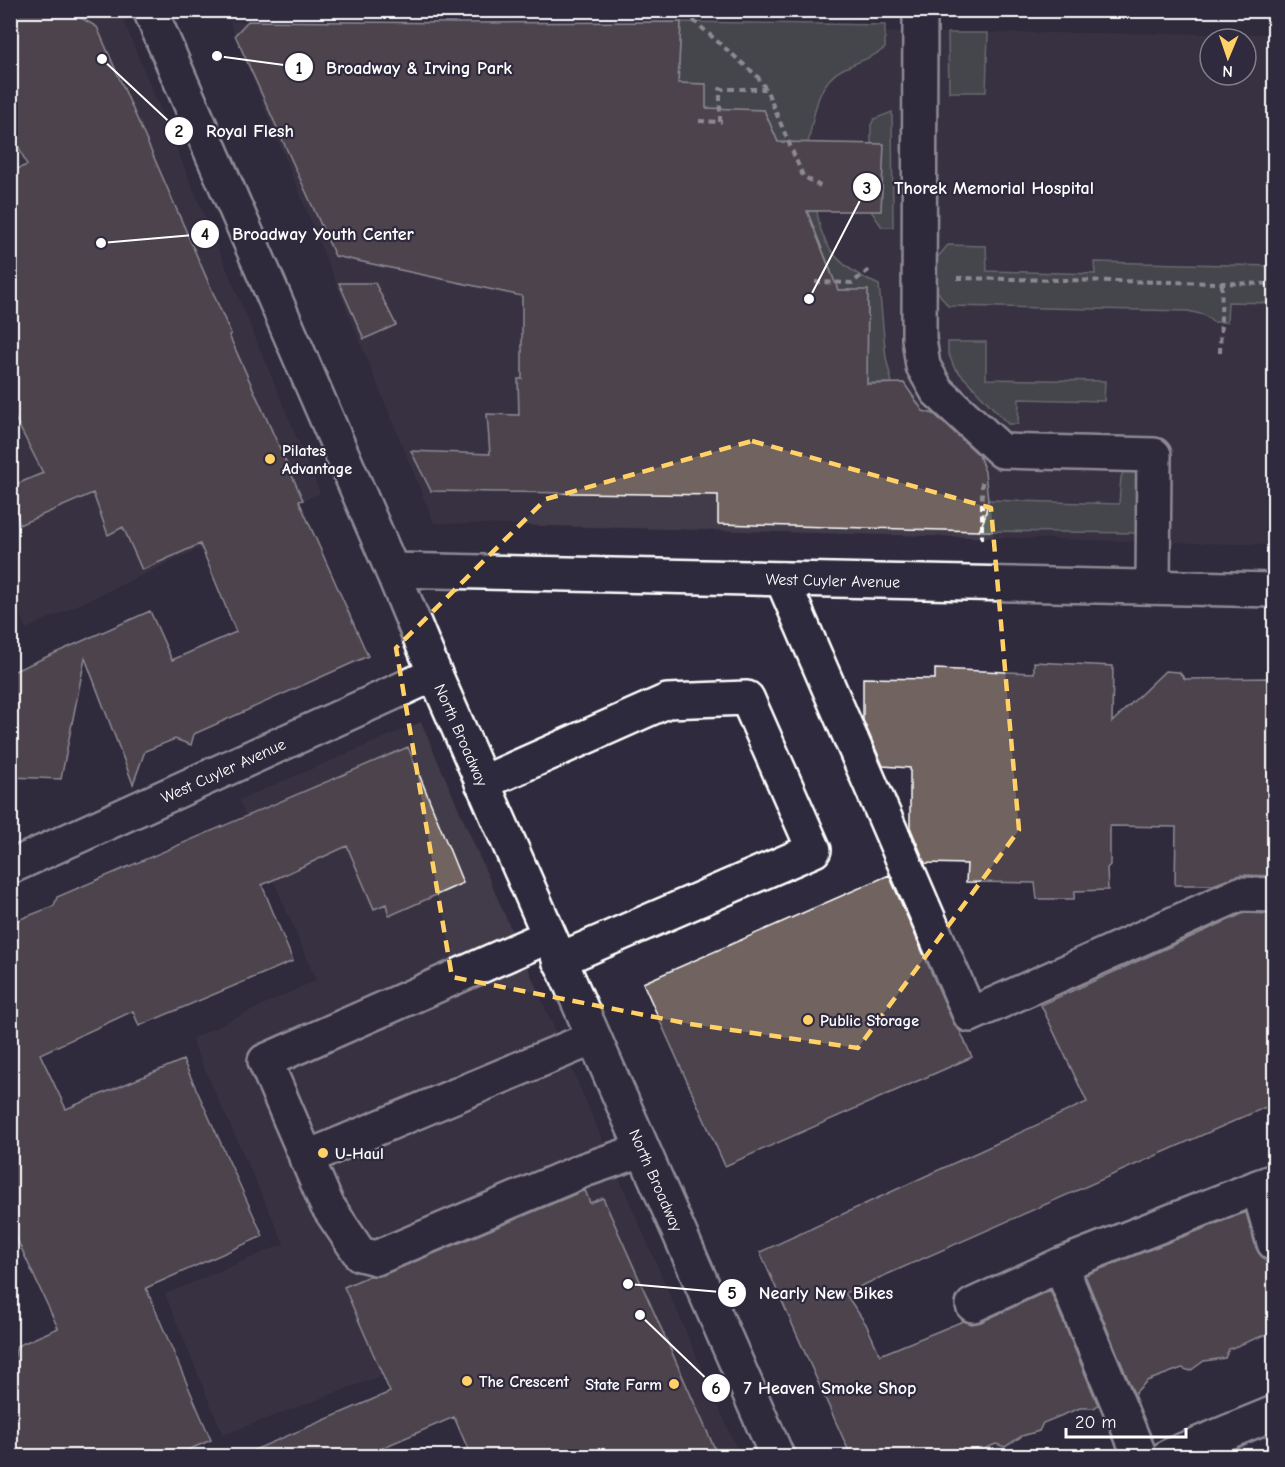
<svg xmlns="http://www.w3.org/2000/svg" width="1285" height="1467" font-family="'Comic Neue',sans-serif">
<rect width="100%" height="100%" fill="#2f2a3d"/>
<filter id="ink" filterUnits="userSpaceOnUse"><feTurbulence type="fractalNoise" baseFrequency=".0167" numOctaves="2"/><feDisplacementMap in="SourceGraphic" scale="12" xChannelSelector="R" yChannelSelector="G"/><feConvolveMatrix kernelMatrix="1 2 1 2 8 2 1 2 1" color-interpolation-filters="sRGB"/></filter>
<g filter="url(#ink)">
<path fill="#433b48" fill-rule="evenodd" d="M114,10L121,15L320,493L26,629L10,591V11Z
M229,21L572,31L1274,34V545L434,523ZM1210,39H1246V75H1210Z
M421,722L740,1456H565L506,1329L223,1435L165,1294L284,1244L191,1039L316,980L239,800Z"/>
<path fill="#5f695e" stroke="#afb4ae" stroke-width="1.5" d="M681,22L885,25V48C871,59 858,61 843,69C816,82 814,117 808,143L778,142L764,110L735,138L678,83Z
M948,33H988L986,92H949Z
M892,112L893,227H882L871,211V125L874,119Z
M807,211H817C821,250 844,270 879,285L886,358L892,383H867L868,291L816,289L831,271Z
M948,245L986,246L987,271L1095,274L1094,262L1274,266V303L1228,302L1227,322H1213L1204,315L1188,311L948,306L937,291L936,259Z
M948,342H986V379L1105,381L1104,401L1019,399L1018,424H1008L954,367L948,352Z
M1125,469L1132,471L1141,478V533L979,531L985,517L988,500L1119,504L1121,477Z"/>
<path fill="#716460" stroke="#fff" stroke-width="1.5" d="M10,11L71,12L97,27L231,334L229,335L303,500L299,501L368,656L194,734L191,745L175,739L145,751L133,784L85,658L61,779L10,777V673L150,611L172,660L236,632L200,544L142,570L123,527L108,535L93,493L19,525L12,486L43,473L10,408V172L27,165L10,128Z
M248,21L459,23L681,22L678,83L706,84V108L764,110L778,142L884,144L881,211H807L838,290H868L867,384L904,383L923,411L934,414L979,455L985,472L988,500L985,517L979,531L718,524V495L431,491L411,451L490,454L487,414L519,415L518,379H522V296L335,256L235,35Z
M339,283H375L396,325L364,339Z
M1034,662L1113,666L1112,722L1165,671L1179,672L1185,679L1275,678V876L1240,875L1213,885H1175L1176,827L1110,826V865L1107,868L1108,890L1075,891L1074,899H1037L1035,883L966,882L967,864L925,863L910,827V768L883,766L863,720V678L935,679V669L1034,673Z
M408,747L463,883L389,916L386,904L374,909L347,846L262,885L293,961L139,1026L133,1011L40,1054L66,1109L183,1060L263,1236L146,1288L211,1440L174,1456H10V1373L17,1346L58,1328L10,1224V923L54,906L57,897Z
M889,875L953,1022L960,1031L972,1057L725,1166L643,983Z
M1244,913L1275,914V1103L845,1293L866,1324L880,1355L963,1321L972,1324L981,1322L1050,1290L1098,1405L1094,1408H1080L1043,1423L1039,1431L1022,1436L1005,1447L996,1444L968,1456H851L760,1252L1087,1102L1041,1005Z
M585,1190L590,1203L603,1198L718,1456H471L454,1417L363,1456H240L390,1392L344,1287L369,1276L383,1275Z
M1246,1212L1256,1248L1261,1256L1265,1259L1275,1283V1331L1229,1349L1225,1358L1204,1361L1190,1371L1182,1368L1147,1381L1134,1394L1085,1275Z"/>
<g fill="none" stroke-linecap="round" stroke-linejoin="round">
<defs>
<g id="minor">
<path d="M920,10L919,338L923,366L937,391L1002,451L1154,455L1153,587"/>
<path id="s1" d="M392,570L1274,590"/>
<path d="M782,579L970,1015L1240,894L1274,895"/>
<path d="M482,783L667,701L747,698L814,850L559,960"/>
<path id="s2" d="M10,867L435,674"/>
<path d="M549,936L265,1061L327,1205L360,1254L376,1258L584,1170L642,1150"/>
<path d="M306,1158L593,1038"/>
<path d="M1274,1181L1258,1187L1274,1243"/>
<path d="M1060,1265L1140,1456"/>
<path d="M973,1305L1060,1265L1258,1187"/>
<path d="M1169,1456L1274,1413"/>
</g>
<g id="major">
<path id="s3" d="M150,10L392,570L435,674L777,1456"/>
</g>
</defs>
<use href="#minor" stroke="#fff" stroke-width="38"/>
<use href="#major" stroke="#fff" stroke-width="38"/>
<path stroke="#fff" stroke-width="4" stroke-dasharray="6 4.5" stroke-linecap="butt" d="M693,20L757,76L766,89L803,176L820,186
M699,121L720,122V89H765
M957,278L1274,284
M815,282L852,283L870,269
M1220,353L1222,283
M982,482V540"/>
<use href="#minor" stroke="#2f2a3d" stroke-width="33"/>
<use href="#major" stroke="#2f2a3d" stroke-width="33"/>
</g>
</g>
<path d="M0 0H1285V1467H0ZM752,441L991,508L1019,830L858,1048L690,1024L452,977L396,648L546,499Z" fill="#2f2a3d" fill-opacity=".55" fill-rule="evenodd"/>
<path fill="none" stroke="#ffd166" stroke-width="4.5" stroke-dasharray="12 8" stroke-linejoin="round" d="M752,441L991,508L1019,830L858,1048L690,1024L452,977L396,648L546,499Z"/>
<g fill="#ffd166" stroke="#2f2a3d" stroke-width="2">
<circle cx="270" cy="459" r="6"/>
<circle cx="808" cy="1020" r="6"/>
<circle cx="323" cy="1153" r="6"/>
<circle cx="467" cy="1381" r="6"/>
<circle cx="674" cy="1384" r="6"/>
</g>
<g text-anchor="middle" stroke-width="4.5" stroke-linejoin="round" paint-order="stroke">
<g font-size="16" font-weight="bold" fill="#fff" stroke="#2f2a3d" text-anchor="start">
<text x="282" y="456">Pilates<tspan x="282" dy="18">Advantage</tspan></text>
<text x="820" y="1026">Public Storage</text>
<text x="335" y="1159">U-Haul</text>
<text x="479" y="1387">The Crescent</text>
<text x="662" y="1390" text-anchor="end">State Farm</text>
</g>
<g font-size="16" fill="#fff" stroke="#2f2a3d">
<text dy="6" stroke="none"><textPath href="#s1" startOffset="441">West Cuyler Avenue</textPath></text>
<text dy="6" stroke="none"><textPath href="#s3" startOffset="789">North Broadway</textPath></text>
<text dy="6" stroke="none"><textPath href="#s2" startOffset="234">West Cuyler Avenue</textPath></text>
<text dy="6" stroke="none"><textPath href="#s3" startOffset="1275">North Broadway</textPath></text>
</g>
</g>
<path fill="none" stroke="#fff" stroke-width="2" d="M217 56L299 67M102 59L179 131M809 299L867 187M101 243L205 234M628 1284L732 1293M640 1315L716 1388"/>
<g fill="#fff" stroke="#2f2a3d" stroke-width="2">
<circle cx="217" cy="56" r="6"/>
<circle cx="102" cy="59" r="6"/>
<circle cx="809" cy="299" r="6"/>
<circle cx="101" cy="243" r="6"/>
<circle cx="628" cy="1284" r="6"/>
<circle cx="640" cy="1315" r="6"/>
<circle cx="299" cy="67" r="15"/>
<circle cx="179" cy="131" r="15"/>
<circle cx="867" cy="187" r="15"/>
<circle cx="205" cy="234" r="15"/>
<circle cx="732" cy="1293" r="15"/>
<circle cx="716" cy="1388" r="15"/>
</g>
<g font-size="18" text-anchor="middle" font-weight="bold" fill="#111">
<text x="299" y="74">1</text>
<text x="179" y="137">2</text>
<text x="867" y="194">3</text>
<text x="205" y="240">4</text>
<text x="732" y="1299">5</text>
<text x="716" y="1394">6</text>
</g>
<g font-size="18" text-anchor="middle" font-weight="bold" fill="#fff" stroke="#2f2a3d" stroke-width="4.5" stroke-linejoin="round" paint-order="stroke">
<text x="419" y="74">Broadway &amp; Irving Park</text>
<text x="250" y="137">Royal Flesh</text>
<text x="994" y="194">Thorek Memorial Hospital</text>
<text x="323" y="240">Broadway Youth Center</text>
<text x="826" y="1299">Nearly New Bikes</text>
<text x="830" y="1394">7 Heaven Smoke Shop</text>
</g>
<rect width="1285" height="1467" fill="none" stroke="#2f2a3d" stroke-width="36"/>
<rect x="18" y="18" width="1249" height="1431" fill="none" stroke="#fff" stroke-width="2" filter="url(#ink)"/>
<g transform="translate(1228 57) rotate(182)"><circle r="28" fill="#2f2a3d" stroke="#827f8b" stroke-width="1.5"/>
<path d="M0-4.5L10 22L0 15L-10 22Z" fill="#ffd166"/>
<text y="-9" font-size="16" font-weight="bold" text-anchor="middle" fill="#ffffff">N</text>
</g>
<path d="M1066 1428v9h120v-9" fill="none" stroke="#ffffff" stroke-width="3"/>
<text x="1075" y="1428" font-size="18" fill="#ffffff" stroke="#2f2a3d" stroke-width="4.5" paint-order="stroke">20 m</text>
</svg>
